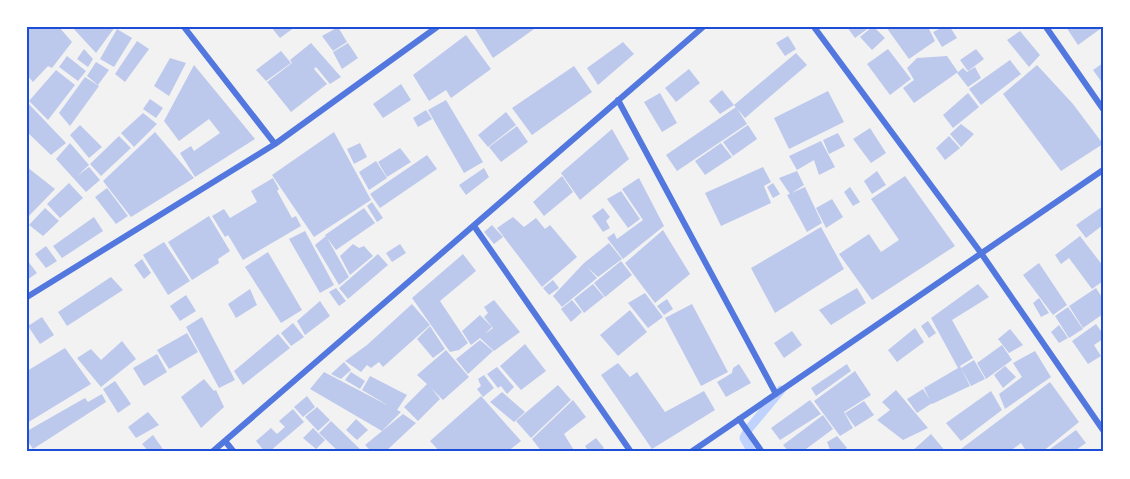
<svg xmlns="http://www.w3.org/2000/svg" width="1130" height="479" font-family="Karla,sans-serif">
<rect width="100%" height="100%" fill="#f2f2f2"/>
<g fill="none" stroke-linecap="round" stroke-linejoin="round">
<path stroke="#bfd3fe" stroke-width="9" d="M752,452L744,438L747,431L781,390"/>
</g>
<path fill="#bdc9ec" d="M30,27H59L72,42L52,68L48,66L33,82L27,75V30Z
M72,27H115L96,53Z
M271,27H295L280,38Z
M338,27L347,42L333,51L322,36Z
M478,27H537L493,58L475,29Z
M847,27H870L855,38Z
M872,27H874L885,38L872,50L860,37Z
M886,27H928L935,41L909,59Z
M943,27H950L957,38L942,47L933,32Z
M1066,27H1103L1078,45Z
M117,29L132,38L114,67L100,59Z
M1020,31L1040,55L1029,67L1007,40Z
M466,35L491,69L451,98L446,90L429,101L413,75Z
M788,36L796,49L785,56L776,43Z
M137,41L149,49L125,82L115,74Z
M623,42L634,54L598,85L587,68Z
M311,43L341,77L330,84L316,67L314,69L327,84L291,112L267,82L292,63L290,60Z
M348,43L358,58L342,69L333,52Z
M84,49L93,59L88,67L77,59Z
M888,49L911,79L890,95L867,64Z
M976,49L984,59L968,71L960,60Z
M281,51L291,63L266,81L256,70Z
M796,53L807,65L745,118L734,105Z
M67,56L86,71L78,81L59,67Z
M947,56L958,72L914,103L903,88L914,80L907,68L917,58Z
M170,58L186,63L169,96L154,86Z
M1010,60L1021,74L981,105L969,89Z
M96,62L109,70L98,85L87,76Z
M1103,63V84L1093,70Z
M194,65L255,139L195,177L180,153L191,146L194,151L220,133L209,119L179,141L164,121Z
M1037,65L1073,104L1103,144L1061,171L1003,94Z
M574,66L592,92L532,135L512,108Z
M975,67L981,78L968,87L957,73L963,68L967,72Z
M689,69L700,83L676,102L665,88Z
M56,70L75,85L48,120L29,101Z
M85,77L99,86L70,126L59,113Z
M401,84L411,100L383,118L373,104Z
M722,90L734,105L720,114L709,101Z
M828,91L844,122L789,149L774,118Z
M660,93L677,123L662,132L644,102Z
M968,93L979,107L953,128L943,115Z
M150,99L163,108L156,118L143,109Z
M446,100L483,162L464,173L428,110Z
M27,102L66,143L51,155L27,132Z
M736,107L747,124L677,171L666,155Z
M426,110L432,119L418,127L413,118Z
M506,112L516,125L488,147L478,135Z
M143,113L157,124L134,147L121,133Z
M961,124L974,134L961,147L950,134Z
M80,125L102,147L89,158L70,135Z
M748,125L757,139L733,156L723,142Z
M517,126L528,142L501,162L489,147Z
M870,128L886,153L871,163L853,139Z
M612,129L629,159L580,200L561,173Z
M155,132L194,178L131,217L103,181Z
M334,132L371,200L314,237L272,175Z
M838,133L845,146L829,154L823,140Z
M119,136L131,148L101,176L90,164Z
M949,136L960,148L945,160L936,148Z
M821,141L835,167L819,175L814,160L797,170L789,156Z
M70,143L89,165L77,176L89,167L100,180L86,192L56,159Z
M360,143L367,157L354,164L347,149Z
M721,143L732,157L705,175L695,161Z
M400,148L411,162L387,177L378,162Z
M427,155L437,169L380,208L370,194Z
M376,161L387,178L369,190L359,172Z
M27,167L55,189L27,218Z
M763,167L771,182L764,186L771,203L721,226L705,193Z
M484,168L489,177L466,195L459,185Z
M797,171L804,185L790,194L779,178Z
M877,171L886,185L872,194L864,181Z
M562,176L573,192L544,216L533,202Z
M905,176L955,246L872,300L839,254L869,234L881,252L899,240L871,199Z
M273,178L279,189L277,191L292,218L296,216L301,226L243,260L228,235L225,237L212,216L224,209L230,218L257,202L251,191Z
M639,178L664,226L623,259L607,238L614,233L617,239L643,220L622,189Z
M69,183L83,198L60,218L47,204Z
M773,183L780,194L773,198L767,187Z
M805,187L822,223L807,232L787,195Z
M850,187L860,202L853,206L844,192Z
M107,188L128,216L116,224L95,197Z
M621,191L640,219L628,228L607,199Z
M832,199L843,217L826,228L816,208Z
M372,202L383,218L377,222L367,206Z
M1103,206V225L1086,238L1076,225Z
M45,208L59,221L43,236L29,225Z
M364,208L375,223L336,250L325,235Z
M603,208L610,217L606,221L610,228L603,232L592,216Z
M209,216L230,251L218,259L219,263L192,280L168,242Z
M94,217L103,231L62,258L53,246Z
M513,217L524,227L536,218L545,229L550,225L577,257L542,287L497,228Z
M492,225L503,237L494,244L484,232Z
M821,227L844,269L775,313L751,268Z
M663,230L690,274L655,303L625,263Z
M305,231L334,285L320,293L289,239Z
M326,236L349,277L339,285L315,245Z
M1080,236L1103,266V281L1092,289L1069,258L1061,264L1055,255Z
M164,242L190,281L168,295L143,255Z
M609,243L622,259L598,277L587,267L597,278L562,307L553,296L584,263Z
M353,244L359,248L364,246L373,256L350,275L340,256Z
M400,244L406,253L392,262L386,253Z
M46,246L57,261L46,268L35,254Z
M268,252L302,310L281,323L245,267Z
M378,254L388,265L348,299L339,288Z
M463,254L476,271L440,301L468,343L459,350L450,352L412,298Z
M142,259L151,273L144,279L134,265Z
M27,260L37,273L27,280Z
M621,261L632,275L605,297L594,283Z
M1039,263L1067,305L1053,315L1023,275Z
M111,277L123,290L67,326L58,312Z
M553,280L559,288L549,295L543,288Z
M593,284L604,297L584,313L574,299Z
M978,284L989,297L952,320L973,358L960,366L970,386L932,404L924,388L958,368L931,318Z
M336,288L346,301L339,306L329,292Z
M857,288L866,303L831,325L819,310Z
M1096,288L1103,299V314L1083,328L1069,306Z
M250,289L257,305L236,318L228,304Z
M645,293L663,317L648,328L628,303Z
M186,295L196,311L180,321L170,306Z
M1039,298L1049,313L1041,317L1033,303Z
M667,299L673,309L664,315L657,306Z
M494,300L520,332L494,351L480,338L471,345L462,331L480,315L492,327L485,334L493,328L484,317L488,313L484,307Z
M572,300L582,312L571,322L561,309Z
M320,301L330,316L305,335L297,321Z
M412,304L430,325L383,367L379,362L371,368L367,365L361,372L345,361L367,345Z
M692,304L728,372L701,386L665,318Z
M1068,307L1083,329L1069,338L1055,316Z
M630,310L647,332L618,356L600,335Z
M42,317L54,335L40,344L28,326Z
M202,317L235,380L219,388L186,327Z
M928,321L936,333L929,338L921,326Z
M293,323L304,337L291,346L281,333Z
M1096,324L1103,334V339L1094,345L1101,356L1088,364L1072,341Z
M1059,325L1068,338L1059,343L1051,332Z
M430,326L445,349L433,358L417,339Z
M915,328L924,342L897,362L888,350Z
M1010,329L1023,345L1009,353L998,339Z
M792,331L802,345L784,358L774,343Z
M187,333L198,352L169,369L157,350Z
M278,334L290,348L243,385L234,371Z
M480,340L493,351L468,374L456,359Z
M122,341L136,359L101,387L77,358L91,349L101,360Z
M525,344L546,371L521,390L500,366Z
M1002,345L1012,360L986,379L977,363Z
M65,348L91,384L27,423V371Z
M446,350L469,377L443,400L431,388L440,399L418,421L404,407L427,384L417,375Z
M1035,351L1051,377L1005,409L999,394L1022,377L1013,363Z
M157,354L167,372L144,386L133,368Z
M974,360L985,379L971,386L961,368Z
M344,362L351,370L341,379L331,374Z
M618,363L630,377L637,372L665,412L704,391L715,410L652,449L601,375Z
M739,364L751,383L726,397L717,382L732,373L733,368Z
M847,364L851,371L816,396L811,388Z
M1005,366L1016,377L1003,388L994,375Z
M497,367L514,387L507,394L501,386L498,388L487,374Z
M855,371L871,395L844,412L853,428L840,436L814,401Z
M324,372L389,406L362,390L370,376L407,395L397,410L401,412L382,431L310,389Z
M351,372L365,381L360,389L345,380Z
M484,375L494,388L483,397L477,389L481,386L478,379Z
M204,379L214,391L216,390L224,407L201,428L181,397Z
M115,381L131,404L118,413L103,389Z
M1050,382L1079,422L1042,452H1027L1021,443L1009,452H957Z
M558,385L571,400L531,438L516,421Z
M923,389L932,403L917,413L907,399Z
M896,390L928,428L903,440L877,420L890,410L882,402Z
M991,391L1002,410L961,441L946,423Z
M502,392L525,412L514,422L490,402Z
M102,394L106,402L33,449L27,440V431L85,398L88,402Z
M307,396L315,407L303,417L294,407Z
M481,396L521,441L507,452H440L430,441Z
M573,400L586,417L564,434L575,452H542L532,439Z
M810,400L821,414L780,440L771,428Z
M864,401L874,415L855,427L845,413Z
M317,407L330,420L318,431L305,417Z
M293,409L304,422L269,452H265L256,441L271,428L277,434L285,427L279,421Z
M148,412L159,425L136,438L128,427Z
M403,414L416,423L385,452H372L365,445Z
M823,415L833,429L802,452H789L783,445Z
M356,419L368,430L357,440L346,430Z
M331,421L363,452H339L319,433Z
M313,428L325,440L316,449L303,438Z
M1076,430L1086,443L1073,452H1046Z
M931,434L946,452H911Z
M153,435L165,452H149L142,444Z
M837,436L847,448L840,452H831L827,442Z
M596,438L604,448L599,452H589L585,446Z"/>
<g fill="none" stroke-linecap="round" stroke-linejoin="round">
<path stroke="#5277de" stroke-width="6" d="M184,27L275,144
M814,27L981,253L1103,430
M1046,27L1103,109
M618,100L776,394
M474,226L631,452
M27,297L275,144L437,27
M739,419L762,452
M225,441L234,452
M212,452L703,27
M691,452L1103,170"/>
</g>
<rect width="1130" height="479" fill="none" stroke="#ffffff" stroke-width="57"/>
<rect x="28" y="28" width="1074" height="422" fill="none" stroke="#1d4ed8" stroke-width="2"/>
</svg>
